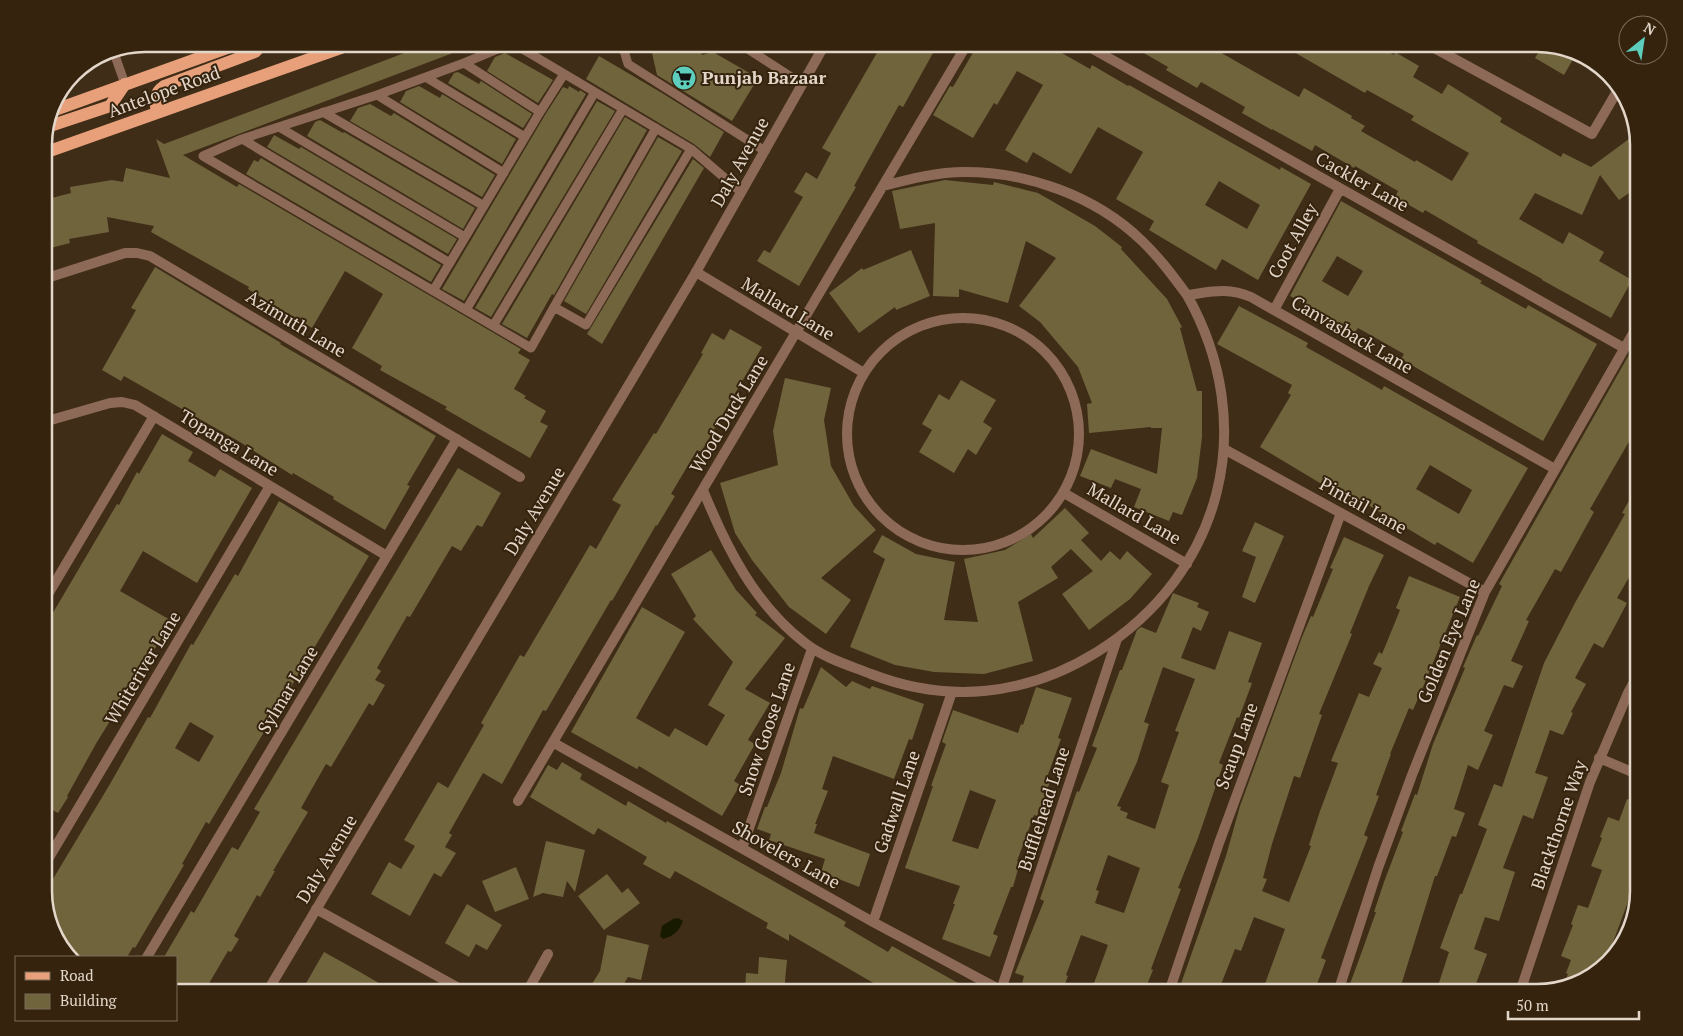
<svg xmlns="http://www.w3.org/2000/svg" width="1683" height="1036" font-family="'PT Serif',serif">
<rect width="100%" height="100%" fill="#3f2d17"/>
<path fill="#181a00" d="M678,918L683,921C679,932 673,936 663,939L660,936L662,926L673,919Z"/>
<path fill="#70643d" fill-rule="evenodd" d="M428,44H474V45L183,155L237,187L239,184L521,349L518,353L530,360L514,389L526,396L524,398L546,411L540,422L548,426L530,458L445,409L447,407L380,370L382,366L352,348L383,294L345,271L312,328L248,289L249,287L151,232L154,226L107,217L109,232L69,239L70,243L47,249L44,239V200L71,193L70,187L112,180L123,182L126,168L170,178L156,139L164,144Z
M650,44H699L702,55L713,52L758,78L732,121L657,75Z
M882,44H938L903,107L899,105L875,148L854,186L856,187L799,286L757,261L764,250L770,253L803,197L794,192L806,172L817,179L831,153L822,148Z
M978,44H1046L1090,69L1092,65L1128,86L1129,85L1280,170L1281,167L1311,184L1258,280L1222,259L1216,270L1149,230L1154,221L1116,199L1143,152L1098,127L1071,174L1033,152L1027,163L1005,150L1043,85L1017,71L997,105L994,103L973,138L933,115L950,86L953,87ZM1219,181L1260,205L1247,229L1205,205Z
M1128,44H1223L1218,51L1299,97L1304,88L1352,116L1351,118L1365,126L1361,131L1415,162L1416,160L1452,181L1469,153L1411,120L1414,116L1367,90L1365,93L1280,44H1375L1394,55L1395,52L1419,66L1413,77L1442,94L1448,84L1502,118L1500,122L1561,157L1563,153L1591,167L1637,133L1639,139V186L1619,200L1600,175L1582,215L1535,193L1519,219L1563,244L1569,232L1604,252L1599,261L1632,280L1611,318L1542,280V279L1477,243L1478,241L1425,210L1423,213L1395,197L1398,191L1355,166L1354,168L1315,145L1312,151L1272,129V130L1242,113L1245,107L1201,82L1197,88L1166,70L1168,67Z
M1543,45L1576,54L1564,75L1535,58Z
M505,53L553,80L538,103L487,71L495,57Z
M599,56L662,93L724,132L710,157L694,144L586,79Z
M458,72L479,84L481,81L532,114L523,128L448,83L454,73Z
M419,86L440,98L442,94L516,139L502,164L400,102L406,91Z
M569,86L579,92L580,90L586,94L464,301L442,289L545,115L563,87L568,89Z
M597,101L615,111L491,317L475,308Z
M370,104L391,116L394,113L495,175L482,197L350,121L358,108Z
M625,117L647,130L554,295L552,294L527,338L502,324Z
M320,120L343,133L344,132L475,208L463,229L307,136L315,122Z
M274,135L299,149L301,147L457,239L448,254L267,147Z
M658,137L682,151L586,314L564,301Z
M261,158L441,265L431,282L246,174L254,160L258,162Z
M693,159L704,168L602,344L587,334Z
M945,180L993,185L994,182L1038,193L1095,226L1122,247L1121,249L1167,299L1182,327L1180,328L1197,391H1202V437L1197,478L1182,515L1173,512L1169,521L1134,507L1141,489L1115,479L1111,488L1080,476L1091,449L1157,474L1162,428H1151V427L1089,433L1087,404L1092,403L1078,367L1040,322L1019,306L1056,258L1026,241L1008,303L959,289V297L933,296L935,223L900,229L892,191Z
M1341,201L1482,281L1480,283L1526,309L1528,305L1597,344L1543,441L1401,359L1404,354L1358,328L1355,332L1290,296ZM1337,256L1363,271L1348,296L1322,281Z
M911,250L930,296L896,310L895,307L859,333L829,293L862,268L863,270Z
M155,267L281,343L280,344L344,381L436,436L407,485L410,486L385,530L333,499L334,497L293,473L292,475L240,442L124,376L121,381L102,370L136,310L131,308Z
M1239,306L1308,343L1306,347L1349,371L1382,390L1384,386L1528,468L1473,563L1437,542L1435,545L1358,499L1356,502L1320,483L1260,447L1291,395L1288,393L1292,385L1217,344ZM1430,465L1472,490L1459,514L1416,489Z
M730,329L762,347L701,452L697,450L671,494L675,496L657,526L656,525L612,601L611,600L546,711L543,710L502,784L483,773L449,833L452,835L445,847L456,853L441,877L434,873L410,916L371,894L389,862L401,869L415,846L404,840L438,782L448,788L484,725L481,723L520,655L524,657L590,545L596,549L621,505L612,500L654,433L656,434L703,354L701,353L712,333L724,340Z
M1639,337V407L1631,421L1638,426L1590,509L1594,512L1561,572L1555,569L1526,620L1529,621L1511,661L1523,666L1513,688L1504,685L1484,731L1493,735L1478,770L1468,765L1454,809L1465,813L1456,837L1452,836L1437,876H1435L1399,992H1347L1361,954L1376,912H1374L1384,882L1403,832L1401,831L1415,794L1417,795L1433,744L1465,668L1463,667L1477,635L1478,636L1502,586L1499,584Z
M785,378L831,388L824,420L831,466L854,506L876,530L821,578L851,600L826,634L789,607L752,560L735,533L720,483L778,465L773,431Z
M961,380L996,400L983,422L992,428L976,455L968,449L954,473L919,452L932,430L922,424L939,394L949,400Z
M162,434L193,452L188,461L215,477L220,469L252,488L197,583L143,551L120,591L172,621L97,742L67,796L68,797L58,813L44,805V628L117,504L119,505L137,472L139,474Z
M458,468L501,493L482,527L477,525L461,551L452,546L410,617L407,616L377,668L381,671L375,680L385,685L373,706L369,703L331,767L326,764L301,808L308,812L273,871H275L260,897L257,895L234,936L239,939L231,952L228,951L204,992H176V957H164L191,911L194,913L232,847L238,850L260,812L254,809Z
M1639,483V579L1631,574L1617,598L1627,603L1615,626L1603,648L1594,643L1575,678L1586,684L1571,712L1573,713L1563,735L1550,730L1535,773L1548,777L1533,819L1523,815L1503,868L1515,872L1499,921L1485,917L1474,949L1487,954L1473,992H1436L1449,952L1440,948L1460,894H1462L1487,829L1478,825L1494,784L1502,787L1544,663L1576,601L1625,514L1622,513Z
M279,501L369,556L209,824L206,822L182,864L184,865L135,948L133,947L127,957H76L69,953L58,942L44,894L110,784L148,717L150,718L191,644L193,645L235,574L238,576ZM190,722L214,736L199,762L175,748Z
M1065,508L1089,533L1081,540L1101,561L1110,551L1120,560L1127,551L1152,574L1130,599L1089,630L1062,594L1093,571L1071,549L1051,567L1058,578L1018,602L1033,661L984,674L934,672L895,665L850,647L885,559L873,552L882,535L916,554L955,562L944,620L978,622L964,559L1005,550L1031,534L1033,538Z
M1255,522L1284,536L1255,603L1242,597L1256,557L1242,551Z
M1344,537L1384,555L1369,586L1350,633L1352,634L1319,714L1322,715L1300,778L1294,776L1272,844L1263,878L1267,879L1262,891L1289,902L1311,846L1309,845L1320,811L1338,763L1331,761L1359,693L1369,697L1382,668L1373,664L1379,652L1382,654L1400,610L1396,608L1409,576L1460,597L1426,680L1413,710L1409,708L1390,754H1391L1376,795L1379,796L1364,835L1368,837L1321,958L1326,960L1314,992H1262L1285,929L1254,917L1241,951L1235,949L1218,992H1178L1226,856L1240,806L1302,637L1311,616L1313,617L1333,569L1330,568Z
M711,550L736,590L757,613L755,615L785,638L745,689L770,703L748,740L755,744L734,781L740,785L722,816L639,766L637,769L571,732L642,607L685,632L636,718L669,737L675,728L707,746L725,715L708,705L733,662L693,619L696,616L671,574Z
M1173,593L1199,603L1197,607L1209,612L1201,631L1193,627L1181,658L1215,670L1229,631L1262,643L1248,682L1252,683L1239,718L1237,717L1219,763L1223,765L1198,838L1178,888L1181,889L1151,969L1153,970L1144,992H1108L1093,986L1108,945L1081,935L1066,975L1068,976L1062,992H1044L1022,984L1024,976L1015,973L1044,901L1040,899L1077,791L1079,792L1097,748L1092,746L1120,670H1122L1137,630L1141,627L1156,633ZM1163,667L1195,679L1175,731L1179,732L1161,782L1169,785L1155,829L1126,818L1128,813L1120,810L1121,807L1117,806L1137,762L1149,724L1144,722ZM1108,855L1140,868L1124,913L1095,903L1099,891L1096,890Z
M821,667L846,687L852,681L870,689L872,686L924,704L912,740L909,739L894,779L833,756L822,789L828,791L815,824H817L814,833L870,854L859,887L821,872L825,859L769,840L771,834L757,829L765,807H767L781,773L800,708L803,709Z
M1036,687L1072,698L1058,738L1061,739L1046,780L1050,782L1037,816L1034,815L1017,861L1020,862L1013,887H1011L993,934L998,936L990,957L942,939L955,904H953L960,886L905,868L933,786H931L946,744L942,742L953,710L1018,733L1021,724L1023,725ZM970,790L996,800L978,849L952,841Z
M562,762L582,774L580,779L626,806L628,801L666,823L667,821L846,922L844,926L888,952L892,946L974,992H879L882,988L789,934V941L766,928L768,923L675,871L670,879L643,864L647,857L598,828L594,835L530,797L548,765L557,770Z
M1627,799L1639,803V872L1612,945L1614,946L1609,958L1588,979L1564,985L1568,974L1566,973L1571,960L1561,956L1573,925L1571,924L1578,905L1588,908L1602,870L1591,866L1602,838L1600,837L1608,817L1619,821Z
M546,841L585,850L575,892L567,881L563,897L543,893L533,897Z
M516,867L529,899L495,912L482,881Z
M607,874L622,893L628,888L640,903L604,930L578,896Z
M467,904L502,925L487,950L476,944L469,957L445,943Z
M607,935L649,945L641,980L628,977L619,992H587L600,971Z
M324,952L360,972L394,992H301Z
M759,957L787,960L784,992H745L746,973L758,974Z"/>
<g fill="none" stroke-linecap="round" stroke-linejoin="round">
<path stroke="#8d6a58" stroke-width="9" d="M510,44L464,63L540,112L564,74
M514,44L691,149L741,192
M622,44L628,64L765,151
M740,44L802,84
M113,50L125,84
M464,63L377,95L242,139L203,156L531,348L554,307L586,325L691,149
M427,78L525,137
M377,95L504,173
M323,112L484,206
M279,127L465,237
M242,139L450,263
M433,291L540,112
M554,307L656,128
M466,310L595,92
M493,326L623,109"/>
<path stroke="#8d6a58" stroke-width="10" d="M1084,44L1624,348
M1427,44L1592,134L1619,88
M883,186C910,179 937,172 965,172C1028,172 1095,196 1141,240C1159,257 1173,276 1187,295C1211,292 1227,287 1251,297L1555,469
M696,272L864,373
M44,279L125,253H137L150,256L520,477
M1274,310L1340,189
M847 434a116 116 0 1 1 232 0a116 116 0 1 1-232 0Z
M44,422L110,403L122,402L135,405L387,556
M1224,449L1485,592
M703,490C726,547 755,605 805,643C824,658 848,665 871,674C948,704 1026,696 1097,652C1223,573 1260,425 1187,295
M1064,493L1187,564
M44,601L154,416
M554,743L873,922L1004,992
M1599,758L1639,775
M518,801L967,44
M742,848L812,649
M44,866L270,486
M316,909L466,992
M873,922L952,692
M147,957L457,439
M1001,990L1117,639
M527,992L548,954
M1169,992L1219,843L1341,513
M1338,992L1378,868L1412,775L1485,592L1639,323
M1520,992L1590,782L1628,693L1639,673"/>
<path stroke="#8d6a58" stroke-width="10" d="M267,992L696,272L825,44"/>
<path stroke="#e8a07b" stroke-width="12" d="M52,111L238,44
M157,113C155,101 153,94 164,86L255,52L263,44
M47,127L110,106L125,84
M44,153L352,44"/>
</g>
<defs>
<symbol id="supermarket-disc" viewBox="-11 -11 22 22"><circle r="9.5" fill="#5ccebb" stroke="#35230d"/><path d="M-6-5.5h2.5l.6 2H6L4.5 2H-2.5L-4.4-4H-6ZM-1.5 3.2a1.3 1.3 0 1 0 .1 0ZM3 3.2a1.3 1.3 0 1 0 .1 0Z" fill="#111"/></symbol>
</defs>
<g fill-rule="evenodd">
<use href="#supermarket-disc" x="670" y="64" width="28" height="28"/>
</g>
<g text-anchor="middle" stroke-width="4" stroke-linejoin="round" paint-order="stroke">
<g font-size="18" font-weight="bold" fill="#e3d7ca" stroke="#35230d" text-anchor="start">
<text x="702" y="84">Punjab Bazaar</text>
</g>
<g font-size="18" fill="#e3d7ca" stroke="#35230d">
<text transform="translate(164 92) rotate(-20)" y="6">Antelope Road</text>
<text transform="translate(740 162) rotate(-61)" y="6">Daly Avenue</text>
<text transform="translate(1362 182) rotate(29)" y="6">Cackler Lane</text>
<text transform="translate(1293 241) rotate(-61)" y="6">Coot Alley</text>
<text transform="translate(788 309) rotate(31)" y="6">Mallard Lane</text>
<text transform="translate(296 324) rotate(31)" y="6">Azimuth Lane</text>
<text transform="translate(1352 335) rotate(30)" y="6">Canvasback Lane</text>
<text transform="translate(729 414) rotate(-59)" y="6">Wood Duck Lane</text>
<text transform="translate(229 443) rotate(31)" y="6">Topanga Lane</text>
<text transform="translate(1363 506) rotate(29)" y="6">Pintail Lane</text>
<text transform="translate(535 511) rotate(-59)" y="6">Daly Avenue</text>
<text transform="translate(1134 514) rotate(30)" y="6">Mallard Lane</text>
<text transform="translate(1449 641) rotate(-67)" y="6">Golden Eye Lane</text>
<text transform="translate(143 668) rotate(-59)" y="6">Whiteriver Lane</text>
<text transform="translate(288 690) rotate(-59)" y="6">Sylmar Lane</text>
<text transform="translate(767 729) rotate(-71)" y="6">Snow Goose Lane</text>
<text transform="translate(1237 746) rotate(-70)" y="6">Scaup Lane</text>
<text transform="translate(897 802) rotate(-71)" y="6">Gadwall Lane</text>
<text transform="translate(1044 809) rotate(-72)" y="6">Bufflehead Lane</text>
<text transform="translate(1559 825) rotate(-71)" y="6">Blackthorne Way</text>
<text transform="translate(786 855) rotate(29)" y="6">Shovelers Lane</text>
<text transform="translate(327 859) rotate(-59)" y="6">Daly Avenue</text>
</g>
</g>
<path d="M0 0H1683V1036H0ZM145 52H1537A93 93 0 0 1 1630 145V891A93 93 0 0 1 1537 984H145A93 93 0 0 1 52 891V145A93 93 0 0 1 145 52Z" fill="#35230d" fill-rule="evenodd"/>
<path fill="none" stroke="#e3d7ca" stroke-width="2.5" d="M145 52H1537A93 93 0 0 1 1630 145V891A93 93 0 0 1 1537 984H145A93 93 0 0 1 52 891V145A93 93 0 0 1 145 52Z"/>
<rect x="15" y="956" width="162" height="65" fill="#35230d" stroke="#7b6b59"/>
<rect x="25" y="972" width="25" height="8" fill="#e8a07b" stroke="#7b6b59"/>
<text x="60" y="981" font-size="15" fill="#e3d7ca">Road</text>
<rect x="25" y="994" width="25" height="15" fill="#70643d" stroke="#7b6b59"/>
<text x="60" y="1006" font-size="15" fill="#e3d7ca">Building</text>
<g transform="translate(1643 40) rotate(30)"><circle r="24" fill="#35230d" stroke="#7b6b59"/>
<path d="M0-4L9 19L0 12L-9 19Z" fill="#5ccebb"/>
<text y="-8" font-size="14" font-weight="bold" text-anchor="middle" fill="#e3d7ca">N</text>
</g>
<path d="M1508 1011v8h131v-8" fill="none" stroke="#e3d7ca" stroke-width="2.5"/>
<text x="1516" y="1011" font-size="15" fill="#e3d7ca" stroke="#35230d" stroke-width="4" paint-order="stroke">50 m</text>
</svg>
